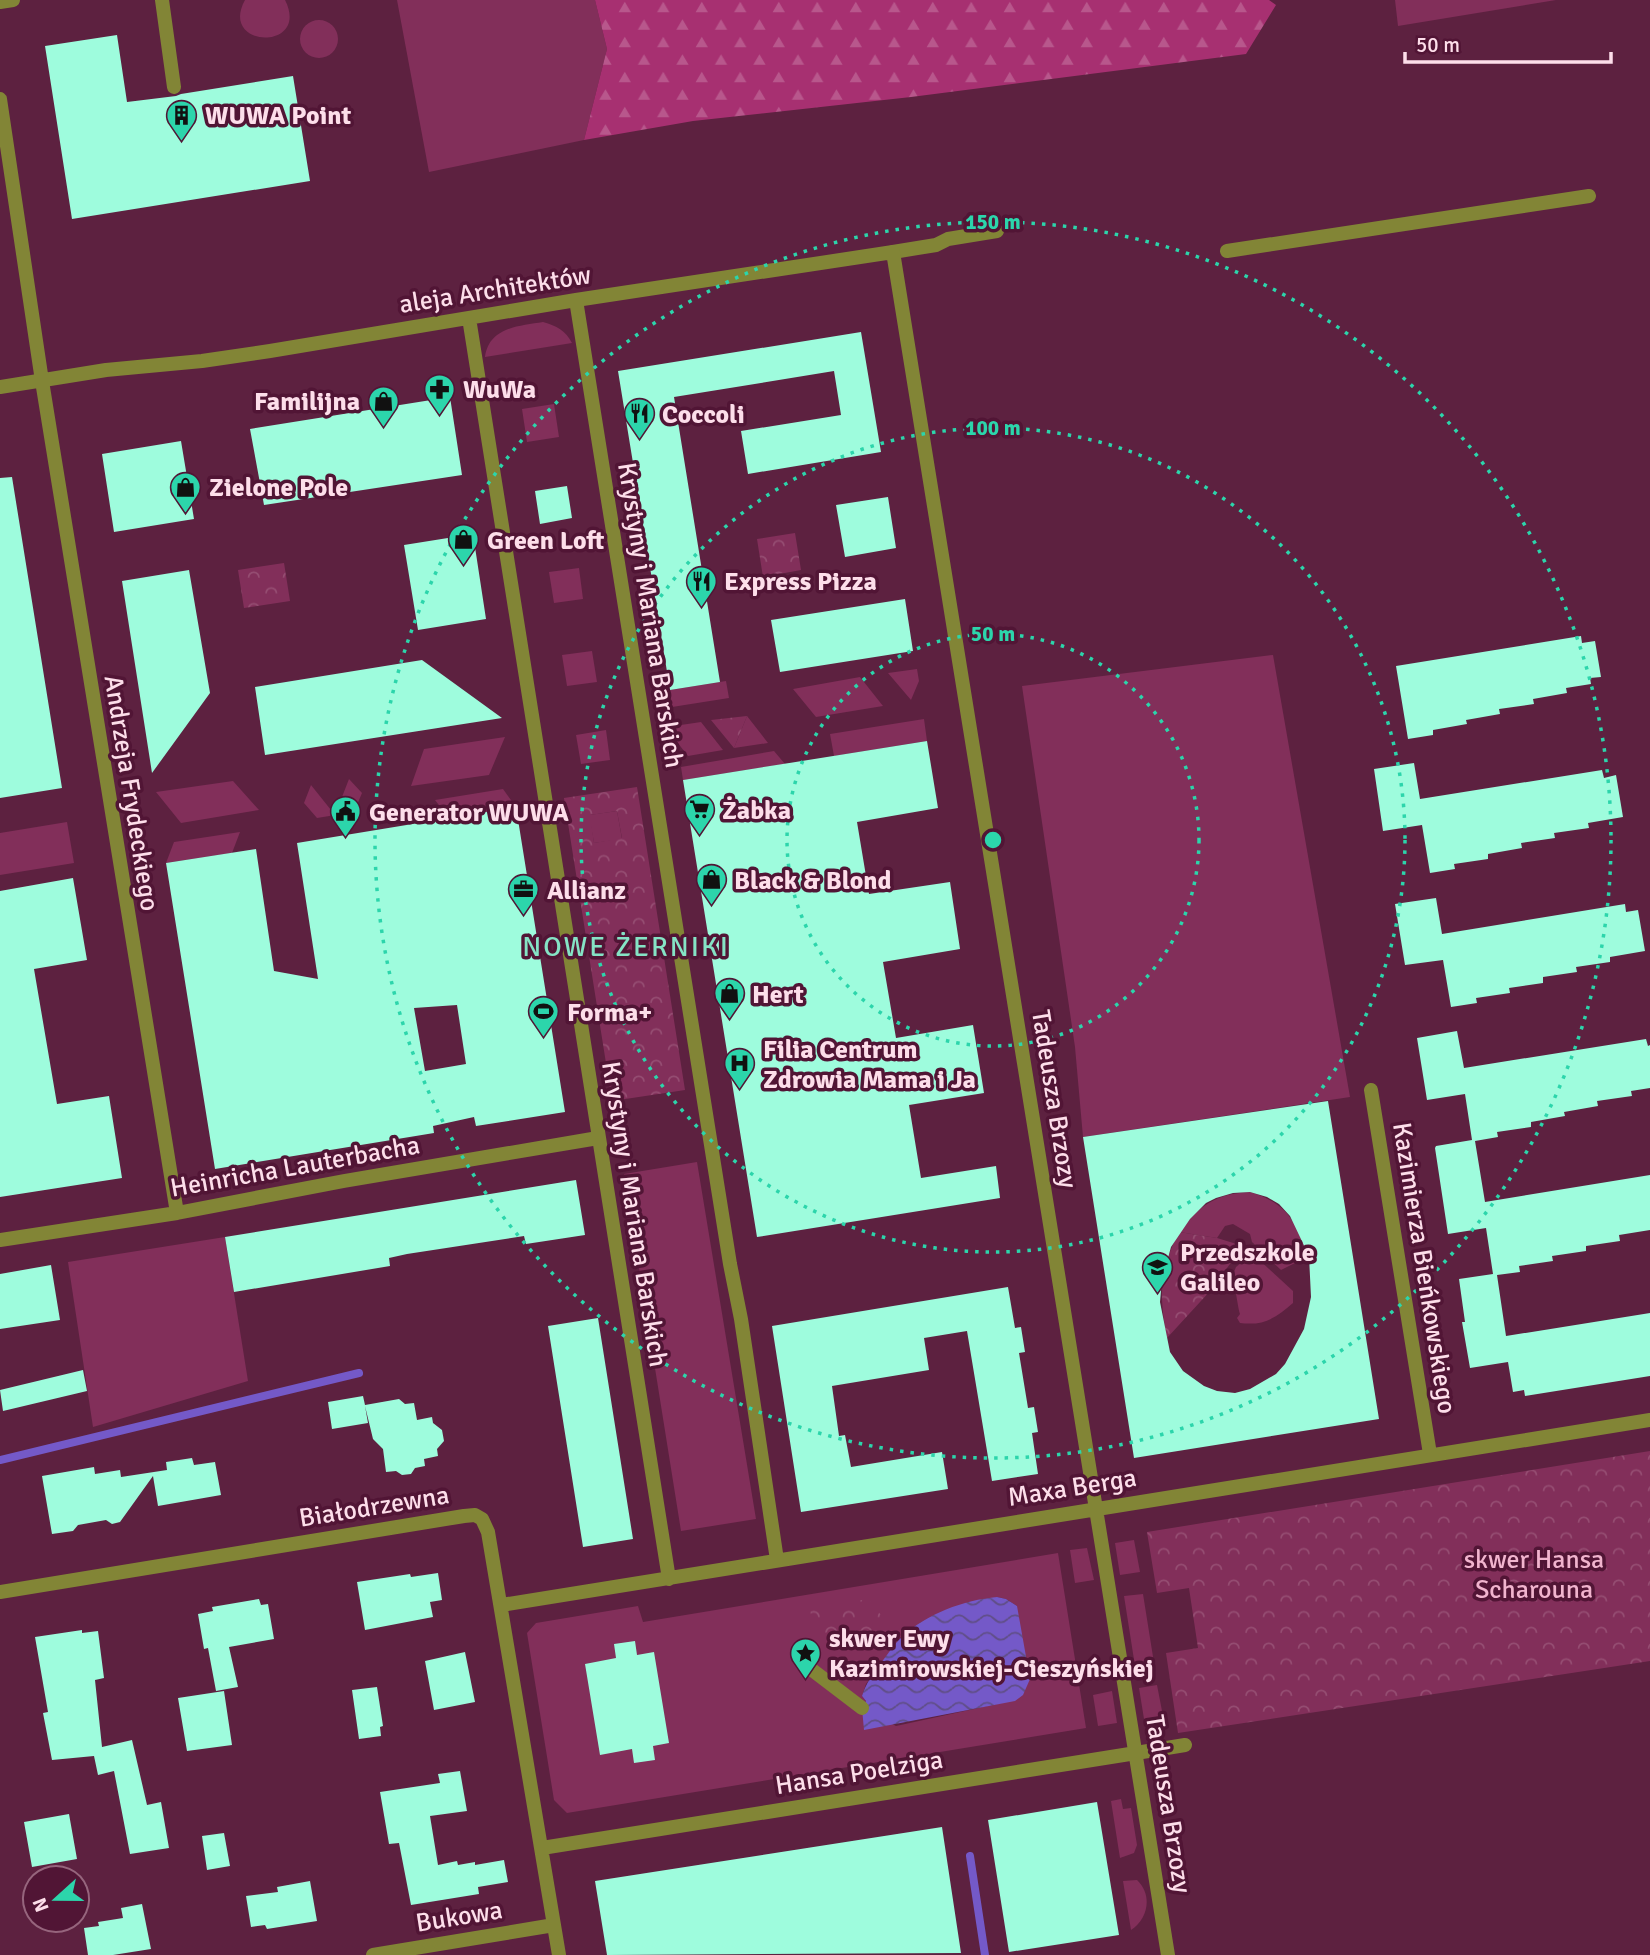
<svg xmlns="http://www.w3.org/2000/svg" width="1650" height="1955" font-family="Signika,sans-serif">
<defs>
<pattern id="forest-firs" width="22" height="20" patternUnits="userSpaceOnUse" patternTransform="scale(1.75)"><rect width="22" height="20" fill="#a73071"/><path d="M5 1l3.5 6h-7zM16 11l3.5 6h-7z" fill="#b8578c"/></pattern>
<pattern id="park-crowns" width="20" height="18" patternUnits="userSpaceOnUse" patternTransform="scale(1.75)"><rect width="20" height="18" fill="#822f5a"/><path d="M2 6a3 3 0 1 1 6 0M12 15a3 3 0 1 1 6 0" fill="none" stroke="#954d72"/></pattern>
<pattern id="water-waves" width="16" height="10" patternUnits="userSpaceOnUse" patternTransform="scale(1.75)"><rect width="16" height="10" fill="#7459c8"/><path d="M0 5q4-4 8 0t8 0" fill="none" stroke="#604e87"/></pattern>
</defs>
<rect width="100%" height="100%" fill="#5d2140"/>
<path fill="#822f5a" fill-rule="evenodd" d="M245,0H285C311,51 218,49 245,0Z
M397,0H595L607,49L584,140L429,172Z
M1395,0H1556L1398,26Z
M300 39a19 19 0 1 1 38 0a19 19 0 1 1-38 0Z
M543,322C557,326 565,330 572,343L485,357C489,327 519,326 543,322Z
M554,404L559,437L527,442L522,409Z
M579,568L583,599L554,603L549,572Z
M592,651L597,682L567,686L562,655Z
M1273,655L1350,1097L1083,1137L1075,1047L1022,686Z
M917,669L919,681L911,700L888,673Z
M860,677L883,706L816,717L793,689Z
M726,681L729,698L672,707L670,690Z
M747,716L768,743L734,748Z
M924,719L927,741L834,756L830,734Z
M701,722L723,750L688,756L677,742L674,726Z
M606,730L610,760L581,764L576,735Z
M505,737L489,775L411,786L424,749Z
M774,751L785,764L683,780L681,767Z
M349,779L362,793L354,812L317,818L304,803L311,785L335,815Z
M233,781L259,810L181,823L156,792Z
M503,789L516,807L449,818L435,800Z
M617,811L622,839L594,843L589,815Z
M67,822L74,863L0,875V833Z
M240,832L232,853L166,863L174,842Z
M697,1162L756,1519L681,1531L624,1174Z
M1250,1192C1287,1203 1296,1222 1309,1256L1281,1270L1252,1242L1250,1234L1233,1224L1225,1226L1217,1238L1179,1232C1200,1205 1215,1194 1250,1192Z
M225,1237L248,1381L93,1427L68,1262Z
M1251,1255L1256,1257L1293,1291V1303C1276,1318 1264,1326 1240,1323L1237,1318L1240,1314C1237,1304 1235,1281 1232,1277L1236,1267Z
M1134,1540L1140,1572L1120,1575L1115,1543Z
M1087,1548L1094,1580L1075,1583L1070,1550Z
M1058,1553L1086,1728L567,1813L554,1800L527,1633L536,1623L638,1606L643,1622ZM997,1597L1006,1599L1017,1606L1015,1700L896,1726L862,1708L866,1701L862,1696L866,1684L901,1637Z
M1143,1594L1154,1663L1135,1666L1124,1596Z
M1157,1685L1163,1716L1144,1719L1139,1688Z
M1112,1691L1117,1723L1098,1726L1093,1695Z
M1121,1799L1123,1809L1131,1808L1137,1845L1134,1853L1120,1858L1111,1801Z
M1137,1880C1153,1895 1148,1919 1131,1930L1123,1881Z"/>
<path fill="url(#forest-firs)" d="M595,0H1269L1276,5L1246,54L911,97L693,121L584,140L607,49Z"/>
<path fill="url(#park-crowns)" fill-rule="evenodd" d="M795,533L801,570L763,577L757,539Z
M284,563L290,601L244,608L238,570Z
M747,716L734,748L711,720Z
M637,787L685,1090L612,1101L564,798ZM617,811L622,838L594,843L590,815Z
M1179,1232L1217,1238L1243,1246L1211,1290L1167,1338C1159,1296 1159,1271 1179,1232Z
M1650,1451V1661L1178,1733L1166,1653L1198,1648L1189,1588L1157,1593L1147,1532Z
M868,1599L881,1615L879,1624L854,1651L834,1631L814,1635L810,1609Z"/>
<path fill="url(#water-waves)" d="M997,1597L1006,1599L1017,1606L1030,1679L1023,1695L1015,1701L864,1730L862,1708L866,1701L862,1696C866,1683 873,1674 881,1663C888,1654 894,1644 902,1637C926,1614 964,1600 997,1597Z"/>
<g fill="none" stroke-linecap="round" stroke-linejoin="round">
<path stroke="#7459c8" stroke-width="8" d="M0,1460L359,1373
M970,1856L985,1955"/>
</g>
<path fill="#9efcdd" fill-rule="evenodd" d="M117,35L127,102L176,96L181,94L293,76L310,181L72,219L45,46Z
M861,332L881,452L748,474L741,431L841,415L834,371L674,397L720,682L670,690L618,371Z
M450,397L462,475L264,505L250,429Z
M181,441L194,519L114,532L102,454Z
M12,477L62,788L0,798V478Z
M567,486L572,518L540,524L535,491Z
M888,497L896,548L845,557L836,505Z
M473,534L486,619L418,630L404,545Z
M189,570L210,693L152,773L122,581Z
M905,599L913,651L780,672L771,620Z
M1581,636L1582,643L1595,641L1601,677L1590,678L1591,684L1566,688L1567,693L1533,699L1534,704L1499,709L1500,714L1466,720L1467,724L1433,730V735L1408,739L1396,666Z
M422,660L502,718L265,755L255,687Z
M927,741L938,808L857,822L869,894L950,882L960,949L883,962L896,1038L973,1025L984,1093L909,1105L921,1178L996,1166L1000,1198L757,1237L683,780Z
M1414,763L1420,799L1602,770L1604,778L1616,775L1623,817L1588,823L1589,828L1554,833L1555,838L1521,843L1522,848L1488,854V859L1454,864L1455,869L1430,873L1422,825L1383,831L1374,769Z
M516,807L565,1112L476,1126L474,1117L433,1126L434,1133L215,1169L166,863L256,849L274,971L318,979L297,843ZM457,1005L466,1064L425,1071L414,1008Z
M73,878L87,960L34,969L57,1104L109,1096L122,1178L0,1197V891Z
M1436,898L1442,934L1625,904L1626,912L1638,910L1645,951L1610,957V962L1576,967L1577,972L1543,977V983L1509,988L1510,993L1476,998L1477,1003L1451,1007L1443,960L1405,965L1395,904Z
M1457,1031L1464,1068L1646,1039L1648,1046L1650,1045V1088L1631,1091L1632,1096L1597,1101L1598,1106L1564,1112L1565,1116L1531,1122V1127L1497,1132L1498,1137L1475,1141L1485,1202L1650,1175V1230L1619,1235L1620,1241L1586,1246V1251L1552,1256L1553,1261L1519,1266L1520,1272L1497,1275L1506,1336L1650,1313V1376L1525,1396L1524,1390L1513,1392L1508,1362L1470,1368L1462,1322H1465L1459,1279L1493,1274L1486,1228L1448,1234L1435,1148L1436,1146L1472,1140L1465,1094L1427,1100L1417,1038Z
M1328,1101L1379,1419L1134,1458L1083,1137ZM1250,1192L1267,1197L1279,1204L1290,1216L1309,1256L1311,1297L1304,1329L1285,1364L1276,1374L1250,1389L1235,1393L1217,1391L1204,1386L1183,1371L1170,1352L1160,1302L1162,1280L1171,1247L1190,1219L1206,1203L1216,1198L1233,1193Z
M576,1180L585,1235L526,1244L524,1236L407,1254L389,1258L390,1266L234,1292L225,1237Z
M51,1265L60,1320L0,1329V1274Z
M1008,1287L1015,1328L1021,1327L1025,1352L1019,1353L1028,1408L1034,1407L1038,1432L1032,1433L1038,1474L992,1481L967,1331L924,1338L929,1370L832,1386L839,1436L845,1435L851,1467L942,1452L948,1489L801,1512L772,1326Z
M598,1318L633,1539L583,1547L548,1326Z
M83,1370L87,1391L3,1411L0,1390Z
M363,1396L365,1405L399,1399L405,1404L414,1403L417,1420L432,1417L433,1423L442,1430L444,1441L437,1449L438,1456L424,1459L425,1466L415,1468L411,1474L402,1475L396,1471L386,1472L383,1449L373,1439L365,1406L368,1423L332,1429L328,1402Z
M192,1458L194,1465L215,1462L221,1495L158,1506L153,1476L120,1522L112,1524L106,1520L78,1525L73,1531L52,1534L42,1476L94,1467L95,1474L120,1470L121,1477L167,1470L166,1462Z
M438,1573L442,1600L430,1602L433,1617L365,1630L357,1582L410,1574L411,1577Z
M259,1599L261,1605L268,1604L274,1639L229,1647L238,1687L216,1691L208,1648L204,1649L198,1614L213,1611L212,1607Z
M82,1630V1633L98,1631L104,1678L95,1680L102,1747L132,1740L147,1805L161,1802L169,1848L130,1854L114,1771L98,1775L94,1756L52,1760L43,1713L48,1712L35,1637Z
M635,1641L637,1655L654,1652L669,1743L653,1746L655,1760L634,1763L632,1749L600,1755L585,1664L616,1658L614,1644Z
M465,1652L475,1702L434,1710L425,1661Z
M377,1687L383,1726L380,1727L381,1736L359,1739L352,1690Z
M224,1691L232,1745L187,1751L178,1698Z
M460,1771L467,1811L430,1816L438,1865L457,1861L458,1865L475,1862V1865L504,1860L508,1882L478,1887L479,1894L411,1905L399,1843L389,1844L380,1792L440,1783L438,1774Z
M1097,1802L1119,1935L1009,1952L988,1820Z
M69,1814L77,1859L32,1867L24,1822Z
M942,1827L961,1953L607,1955L595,1881Z
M224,1833L230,1866L207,1870L202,1836Z
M310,1881L317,1921L267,1929L265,1925L251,1927L246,1896L278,1892L277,1887Z
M142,1904L151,1949L113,1955H88L84,1928L99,1926L98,1922L123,1918L121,1908Z"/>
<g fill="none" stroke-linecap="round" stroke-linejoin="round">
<path stroke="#828536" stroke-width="14" d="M162,0L174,87
M0,2L13,0
M1227,251L1589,196
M893,252L936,245L948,239L997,231
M803,1663L862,1708
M1136,1753L1185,1745"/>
<path stroke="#828536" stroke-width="14" d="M0,99L42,381L177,1213
M576,300L730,1264L741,1319L777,1560
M469,318L669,1579
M0,387L106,370L202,361L270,351L576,300L893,252L1168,1955
M1371,1090L1430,1454
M0,1240L177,1213L344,1181L598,1138
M0,1592L464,1516L475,1515L482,1519L488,1532L559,1955
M502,1605L1650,1420
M542,1848L1136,1753
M373,1955L554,1925"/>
</g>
<g fill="none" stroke="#2cd5ab" stroke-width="3.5" stroke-dasharray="3.5 7">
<circle cx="993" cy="840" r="206"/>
<circle cx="993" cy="840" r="412"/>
<circle cx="993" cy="840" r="618"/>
</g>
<defs>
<symbol id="building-pin" viewBox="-11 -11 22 30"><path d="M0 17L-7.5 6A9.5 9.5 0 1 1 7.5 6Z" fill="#2cd5ab" stroke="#511535"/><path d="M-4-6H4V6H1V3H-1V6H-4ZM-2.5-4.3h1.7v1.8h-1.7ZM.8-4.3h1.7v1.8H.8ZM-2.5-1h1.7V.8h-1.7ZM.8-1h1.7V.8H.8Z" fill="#111"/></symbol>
<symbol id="pharmacy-pin" viewBox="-11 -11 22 30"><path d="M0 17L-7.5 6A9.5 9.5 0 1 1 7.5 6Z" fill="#2cd5ab" stroke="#511535"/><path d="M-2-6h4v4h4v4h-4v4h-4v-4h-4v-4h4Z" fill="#111"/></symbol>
<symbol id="shop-pin" viewBox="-11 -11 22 30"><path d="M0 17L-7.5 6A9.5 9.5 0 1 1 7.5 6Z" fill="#2cd5ab" stroke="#511535"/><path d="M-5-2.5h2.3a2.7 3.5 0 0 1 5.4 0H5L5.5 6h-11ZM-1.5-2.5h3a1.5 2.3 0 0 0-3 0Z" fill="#111"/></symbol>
<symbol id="restaurant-pin" viewBox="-11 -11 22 30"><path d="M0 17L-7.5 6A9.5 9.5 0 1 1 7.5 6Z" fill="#2cd5ab" stroke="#511535"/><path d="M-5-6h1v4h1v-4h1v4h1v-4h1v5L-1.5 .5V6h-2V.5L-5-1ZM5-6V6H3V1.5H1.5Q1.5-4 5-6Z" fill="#111"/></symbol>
<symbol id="supermarket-pin" viewBox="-11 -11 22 30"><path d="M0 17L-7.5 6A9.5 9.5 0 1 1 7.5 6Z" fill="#2cd5ab" stroke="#511535"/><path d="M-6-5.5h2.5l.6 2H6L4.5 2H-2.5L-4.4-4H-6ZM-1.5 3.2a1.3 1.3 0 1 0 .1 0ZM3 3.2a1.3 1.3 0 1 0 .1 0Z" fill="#111"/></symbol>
<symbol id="civic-pin" viewBox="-11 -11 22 30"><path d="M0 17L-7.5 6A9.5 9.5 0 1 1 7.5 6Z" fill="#2cd5ab" stroke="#511535"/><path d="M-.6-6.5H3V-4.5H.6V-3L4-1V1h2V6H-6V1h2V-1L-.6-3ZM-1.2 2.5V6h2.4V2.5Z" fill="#111"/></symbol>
<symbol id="office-pin" viewBox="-11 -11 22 30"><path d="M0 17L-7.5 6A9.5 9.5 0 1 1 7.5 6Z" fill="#2cd5ab" stroke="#511535"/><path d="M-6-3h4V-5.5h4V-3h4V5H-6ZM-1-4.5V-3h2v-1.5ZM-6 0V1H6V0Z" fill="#111"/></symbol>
<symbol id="stadium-pin" viewBox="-11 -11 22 30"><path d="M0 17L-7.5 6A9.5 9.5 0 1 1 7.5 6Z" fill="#2cd5ab" stroke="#511535"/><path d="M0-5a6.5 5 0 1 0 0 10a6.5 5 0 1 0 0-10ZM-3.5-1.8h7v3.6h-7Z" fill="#111"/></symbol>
<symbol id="hospital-pin" viewBox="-11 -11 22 30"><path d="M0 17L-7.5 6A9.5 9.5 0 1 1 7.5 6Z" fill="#2cd5ab" stroke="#511535"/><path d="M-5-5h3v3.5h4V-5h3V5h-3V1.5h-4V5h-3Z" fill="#111"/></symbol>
<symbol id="school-pin" viewBox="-11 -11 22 30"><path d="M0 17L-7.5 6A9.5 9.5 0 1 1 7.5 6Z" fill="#2cd5ab" stroke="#511535"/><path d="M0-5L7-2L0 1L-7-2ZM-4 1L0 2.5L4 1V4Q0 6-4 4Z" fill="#111"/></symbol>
<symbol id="sight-pin" viewBox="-11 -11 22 30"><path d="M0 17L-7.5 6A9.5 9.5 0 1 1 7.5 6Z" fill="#2cd5ab" stroke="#511535"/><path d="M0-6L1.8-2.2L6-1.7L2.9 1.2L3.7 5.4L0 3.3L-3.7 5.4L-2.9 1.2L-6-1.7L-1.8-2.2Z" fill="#111"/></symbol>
</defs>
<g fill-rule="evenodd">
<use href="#building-pin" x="164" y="98" width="35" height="47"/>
<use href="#pharmacy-pin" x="422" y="372" width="35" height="47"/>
<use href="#shop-pin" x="366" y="384" width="35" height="47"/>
<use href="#restaurant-pin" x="622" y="396" width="35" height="47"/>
<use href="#shop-pin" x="168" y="470" width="35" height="47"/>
<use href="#shop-pin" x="446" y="522" width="35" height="47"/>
<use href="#restaurant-pin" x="684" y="564" width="35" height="47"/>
<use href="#supermarket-pin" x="682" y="792" width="35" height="47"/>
<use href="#civic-pin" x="328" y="794" width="35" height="47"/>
<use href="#shop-pin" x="694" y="862" width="35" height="47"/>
<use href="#office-pin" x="506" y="872" width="35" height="47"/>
<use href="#shop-pin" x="712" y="976" width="35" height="47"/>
<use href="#stadium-pin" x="526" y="994" width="35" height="47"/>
<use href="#hospital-pin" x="722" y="1046" width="35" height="47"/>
<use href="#school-pin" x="1140" y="1250" width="35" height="47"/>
<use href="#sight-pin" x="788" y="1636" width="35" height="47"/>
</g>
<g text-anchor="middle" stroke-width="7" stroke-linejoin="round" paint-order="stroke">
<g font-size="26" font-weight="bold" fill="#fddeea" stroke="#511535" text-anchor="start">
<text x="205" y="124">WUWA Point</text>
<text x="463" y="398">WuWa</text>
<text x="360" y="410" text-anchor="end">Familijna</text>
<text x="662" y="423">Coccoli</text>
<text x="209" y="496">Zielone Pole</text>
<text x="487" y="549">Green Loft</text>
<text x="724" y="590">Express Pizza</text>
<text x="722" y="819">Żabka</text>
<text x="369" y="821">Generator WUWA</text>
<text x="734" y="889">Black &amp; Blond</text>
<text x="547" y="899">Allianz</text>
<text x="752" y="1003">Hert</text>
<text x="567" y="1021">Forma+</text>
<text x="763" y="1058">Filia Centrum<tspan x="763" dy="30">Zdrowia Mama i Ja</tspan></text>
<text x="1180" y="1261">Przedszkole<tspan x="1180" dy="30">Galileo</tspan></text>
<text x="829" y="1647">skwer Ewy<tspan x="829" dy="30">Kazimirowskiej-Cieszyńskiej</tspan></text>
</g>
<g font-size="26" fill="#fddeea" stroke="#511535">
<text transform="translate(495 289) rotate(-9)" y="9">aleja Architektów</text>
<text transform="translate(651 615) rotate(81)" y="9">Krystyny i Mariana Barskich</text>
<text transform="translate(132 793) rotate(81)" y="9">Andrzeja Frydeckiego</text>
<text transform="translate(1055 1099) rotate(81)" y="9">Tadeusza Brzozy</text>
<text transform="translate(295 1166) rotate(-10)" y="9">Heinricha Lauterbacha</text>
<text transform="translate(635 1214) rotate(81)" y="9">Krystyny i Mariana Barskich</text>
<text transform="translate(1425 1268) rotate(81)" y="9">Kazimierza Bieńkowskiego</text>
<text transform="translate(1072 1487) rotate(-9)" y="9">Maxa Berga</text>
<text transform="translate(374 1506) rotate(-9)" y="9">Białodrzewna</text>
<text transform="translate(859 1772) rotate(-9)" y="9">Hansa Poelziga</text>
<text transform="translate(1169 1804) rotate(81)" y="9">Tadeusza Brzozy</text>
<text transform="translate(459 1916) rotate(-9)" y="9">Bukowa</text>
</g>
<g font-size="26" fill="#f1b4ce" stroke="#511535">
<text x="1534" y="1568">skwer Hansa<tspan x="1534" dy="30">Scharouna</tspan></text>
</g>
<g font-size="28" letter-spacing="2" fill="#85e3c5" stroke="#511535">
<text x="626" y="956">NOWE ŻERNIKI</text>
</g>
</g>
<circle cx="993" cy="840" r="10" fill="#2cd5ab" stroke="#511535" stroke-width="3.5"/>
<g font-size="21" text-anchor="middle" font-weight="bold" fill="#2cd5ab" stroke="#511535" stroke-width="7" stroke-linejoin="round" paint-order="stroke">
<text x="993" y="229">150 m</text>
<text x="993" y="435">100 m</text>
<text x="993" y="641">50 m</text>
</g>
<g transform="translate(56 1899) rotate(249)"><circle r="33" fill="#511535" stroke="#96657d" stroke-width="2"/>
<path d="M0-5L12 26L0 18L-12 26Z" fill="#2cd5ab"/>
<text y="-10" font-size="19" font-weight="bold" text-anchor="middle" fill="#fddeea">N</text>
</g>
<path d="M1405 52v10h206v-10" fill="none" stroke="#fddeea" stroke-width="3.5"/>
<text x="1416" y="52" font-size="21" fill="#fddeea" stroke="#511535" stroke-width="5" paint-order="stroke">50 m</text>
</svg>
